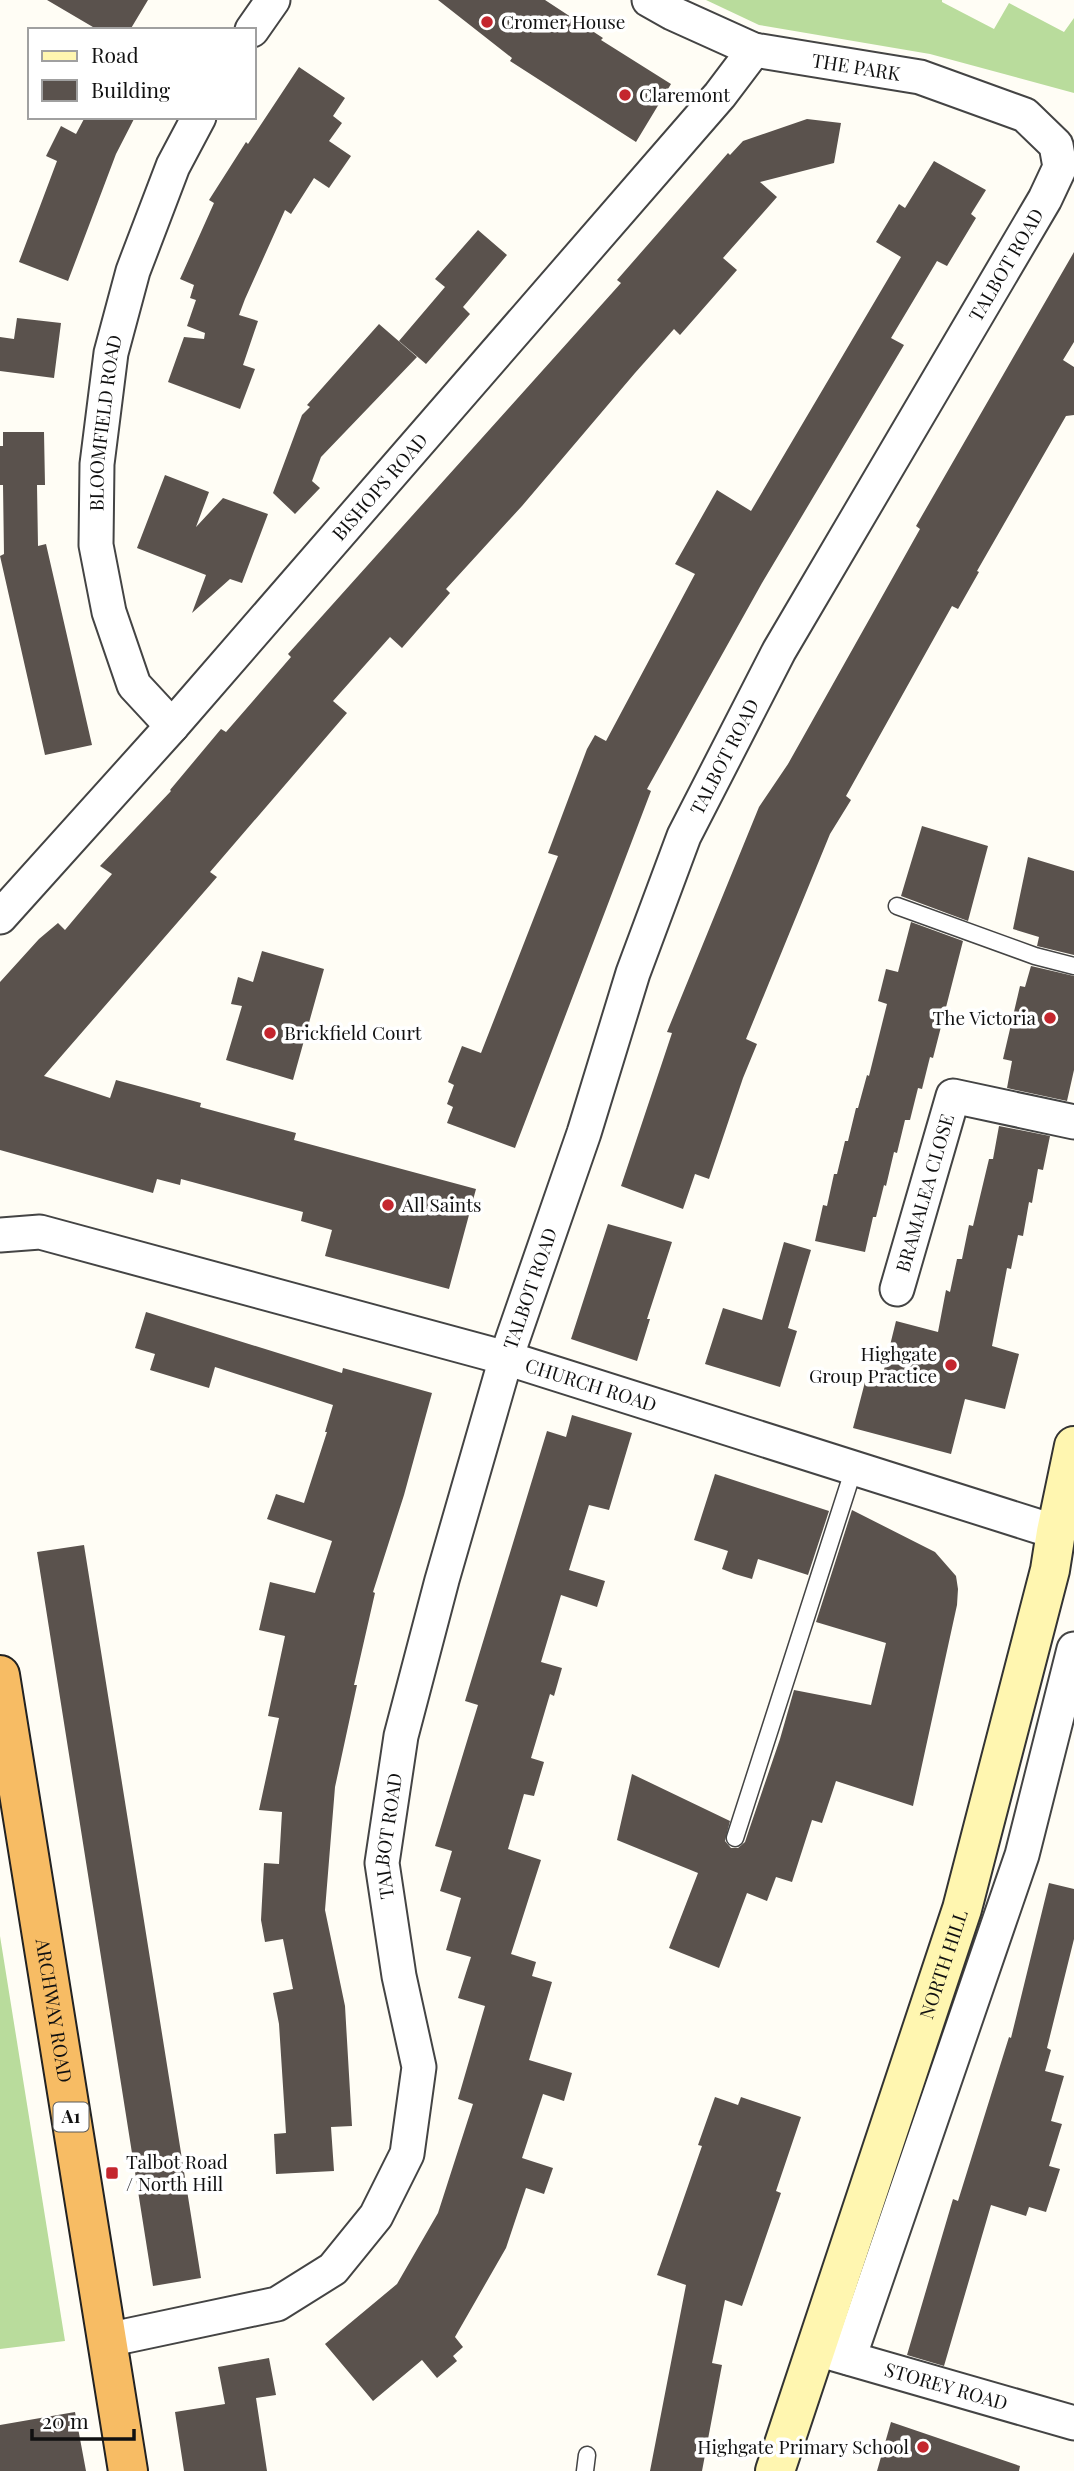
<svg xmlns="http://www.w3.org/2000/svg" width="1074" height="2471" font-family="'Playfair Display',serif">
<rect width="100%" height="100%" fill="#fffdf5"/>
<path fill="#b9dc9c" d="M706,0H942V2L994,29L1009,3L1064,32L1074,18V93L930,54L759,25Z
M0,1936L65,2341L0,2349Z"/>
<path fill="#5a524d" d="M47,0H148L130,30H98Z
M438,0H545L603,38L601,40L671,84L636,142L510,61L512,58Z
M299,67L345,98L333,116L342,123L329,141L351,156L329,188L314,178L291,214L285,210L245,299L239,315L258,321L243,365L255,369L240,409L168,382L184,337L204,339L205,333L187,326L196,300L190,298L194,285L180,279L214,203L209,200L246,142L248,144Z
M85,117H135L116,154L68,281L19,262L57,161L46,156L61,126L76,134Z
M807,119L841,123L834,163L760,182L777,197L723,258L737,270L680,335L674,329L635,373L522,506L446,589L450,593L402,648L390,637L333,701L347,713L210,872L217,877L44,1076L110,1098L116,1080L201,1103L200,1107L296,1133L294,1140L476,1189L449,1289L325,1256L332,1230L301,1221L303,1212L181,1179L180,1185L157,1179L153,1193L0,1150V982L39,939L58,923L65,930L112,874L100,866L171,791L170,790L221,729L226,732L291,657L288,654L621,283L617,280L728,153L730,155L743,141Z
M934,161L986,190L971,214L976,218L947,266L937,261L891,338L904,345L762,583L647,789L651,791L515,1148L447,1123L453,1107L447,1104L454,1085L448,1082L462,1046L481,1053L558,856L548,853L587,749L595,735L606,741L695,574L675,564L717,490L751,511L901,257L876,242L899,204L905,208Z
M478,230L507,255L463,307L470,314L426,364L399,341L445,287L435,279Z
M1074,252V342L1063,360L1074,367V415L1066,416L977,571L979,572L958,609L952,606L846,796L851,800L830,834L746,1039L757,1044L743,1078L709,1179L695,1174L683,1209L621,1186L672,1033L667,1032L759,807L788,764L920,529L916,526Z
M17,318L61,323L54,378L0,371V337L14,339Z
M379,324L417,357L321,457L312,481L320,488L295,514L273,493L302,415L310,407L307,405Z
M3,432H44L45,485H37L38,546L46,544L92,745L45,755L0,556L4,554L3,485H0V446H3Z
M165,475L209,492L196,527L223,498L268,514L242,583L230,579L192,613L206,575L137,548Z
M922,826L988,846L968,921L901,896Z
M1028,857L1074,871V955L1037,946L1039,937L1013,929Z
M911,922L963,941L933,1058L930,1057L922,1089L918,1088L910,1120H905L897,1153L894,1152L886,1186L884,1185L876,1217H873L865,1252L815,1241L823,1205L827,1206L834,1174H837L845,1141H848L856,1108H858L867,1075L869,1076L887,1004L878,1001L886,969L898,972Z
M262,951L324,969L293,1080L226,1060L242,1006L231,1004L238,977L253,982Z
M1031,966L1074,976V1070L1067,1101L1007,1088L1012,1061L1003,1059L1020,986L1025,987Z
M999,1126L1050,1136L1043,1170L1038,1169L1032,1203L1029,1202L1023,1236L1018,1235L1011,1269L1007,1268L992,1346L1019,1354L1005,1409L965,1399L951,1454L853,1428L865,1382L880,1386L896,1321L938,1332L946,1290L950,1292L957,1259H962L969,1225L973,1226L989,1159H993Z
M608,1224L672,1242L647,1319H650L637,1361L571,1339Z
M784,1242L811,1250L788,1328L797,1331L780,1387L705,1364L723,1308L762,1320Z
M146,1312L342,1373L343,1368L432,1393L404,1495L373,1592L375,1593L354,1685H357L335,1787L325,1910L345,2006L352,2126L331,2127L334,2171L276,2174L274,2134L286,2133L279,2024L273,1993L293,1989L283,1939L265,1942L261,1920L264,1863L279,1864L282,1812L259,1810L279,1718L268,1716L285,1636L259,1630L270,1582L315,1593L332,1541L267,1519L276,1494L304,1503L327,1432H325L333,1405L215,1367L209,1388L150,1370L155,1354L135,1348Z
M572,1415L632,1433L609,1510L589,1505L569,1570L605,1581L597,1607L561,1595L541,1662L562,1668L554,1696L550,1694L531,1758L544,1762L534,1796L524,1794L508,1849L541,1860L511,1954L536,1962L532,1976L552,1982L529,2060L572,2073L564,2101L543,2094L522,2158L553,2168L544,2194L526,2188L506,2248L455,2337L463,2347L453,2356L457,2361L437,2378L422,2360L373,2401L325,2344L397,2284L438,2213L473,2104L458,2099L485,2006L458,1998L471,1957L446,1950L461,1898L440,1891L452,1851L435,1846L478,1705L465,1701L547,1431L566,1437Z
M715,1474L829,1511L808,1575L758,1559L752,1579L735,1574L722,1569L728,1551L694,1540Z
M852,1510L935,1552L956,1576L958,1589L957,1605L913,1806L836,1781L822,1823L812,1820L792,1882L776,1877L767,1901L747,1893L719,1968L669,1948L698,1873L617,1840L632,1774L730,1821L725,1841L731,1848H738L745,1842L749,1830L780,1739L794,1690L871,1705L886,1643L816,1622Z
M84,1545L201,2278L153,2286L37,1552Z
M1049,1883L1074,1889V1939L1047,2048L1051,2050L1045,2071L1064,2076L1051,2121L1062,2124L1049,2166L1060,2169L1046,2212L1029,2207L1026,2216L991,2205L944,2366L907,2355L953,2199L958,2201L1009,2037L1011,2038Z
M715,2097L738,2105L741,2097L801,2117L776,2191L781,2193L742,2306L725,2300L712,2363L722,2365L702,2471H650L686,2285L657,2275L702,2146L698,2145Z
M269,2358L276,2395L256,2398L267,2471H184L175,2412L225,2404L218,2367Z
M75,2412L86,2471H0V2425Z
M891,2422L1020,2466L1019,2471H877Z"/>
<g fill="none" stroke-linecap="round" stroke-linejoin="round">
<defs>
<path id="service" d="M897,906L1035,956L1074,966
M735,1838L854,1468
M585,2471L587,2455"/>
<g id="minor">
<path d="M252,30L273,0"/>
<path id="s1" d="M172,726L134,685L109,612L96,545L97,464L111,353L133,271L173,166L199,117"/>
<path id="s2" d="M0,917L172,726L720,95L754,50"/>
<path id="s3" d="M0,1235L40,1232L506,1358L1056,1532"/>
<path id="s4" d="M897,1289L953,1096L1074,1122"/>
<path id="s5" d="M107,2340L277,2304L333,2269L376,2216L407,2154L419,2067L399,1976L382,1863L401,1736L442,1580L506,1358L584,1133L633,973L684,836L779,651L1045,199L1060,167L1056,145L1025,115L920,77L754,50L672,13L649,0"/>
<path id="s6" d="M827,2352L1074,2423"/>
<path d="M849,2358L1022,1855L1074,1649"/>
</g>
<g id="secondary">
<path id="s7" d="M775,2471L962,1909L1050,1570L1056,1532L1074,1446"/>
</g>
<g id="trunk">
<path id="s8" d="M0,1675L128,2471"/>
</g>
</defs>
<use href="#service" stroke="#444" stroke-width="19"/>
<use href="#minor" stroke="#444" stroke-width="37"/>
<use href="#secondary" stroke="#333" stroke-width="42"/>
<use href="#trunk" stroke="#222" stroke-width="42"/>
<use href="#service" stroke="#fff" stroke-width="16"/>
<use href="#minor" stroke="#fff" stroke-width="33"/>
<use href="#secondary" stroke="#fff6b0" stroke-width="38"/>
<use href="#trunk" stroke="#f7bc64" stroke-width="38"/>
</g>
<g fill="#c4262e" stroke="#fff" stroke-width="2.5">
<circle cx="487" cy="22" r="7"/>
<circle cx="625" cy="95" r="7"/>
<circle cx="1050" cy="1018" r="7"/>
<circle cx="270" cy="1033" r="7"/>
<circle cx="388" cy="1205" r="7"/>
<circle cx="951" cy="1365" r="7"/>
<rect x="105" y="2166" width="14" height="14" rx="3.5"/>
<circle cx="923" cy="2447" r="7"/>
</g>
<g text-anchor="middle" stroke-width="7" stroke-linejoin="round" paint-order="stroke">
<rect fill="#fff" stroke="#585858" stroke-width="2" x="53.5" y="2102.5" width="35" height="29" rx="5"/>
<g font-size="18" font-weight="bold" fill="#111">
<text x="71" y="2123">A1</text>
</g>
<g font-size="19" fill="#111" stroke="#fff" text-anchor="start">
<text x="501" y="29">Cromer House</text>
<text x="639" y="102">Claremont</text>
<text x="1036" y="1025" text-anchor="end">The Victoria</text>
<text x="284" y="1040">Brickfield Court</text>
<text x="402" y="1212">All Saints</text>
<text x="937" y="1361" text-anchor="end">Highgate<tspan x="937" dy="22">Group Practice</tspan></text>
<text x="126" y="2169">Talbot Road<tspan x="126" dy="22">/ North Hill</tspan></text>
<text x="909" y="2454" text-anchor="end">Highgate Primary School</text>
</g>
<g font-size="19" fill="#111" stroke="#fff">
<text transform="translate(856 67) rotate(9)" y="7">THE PARK</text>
<text dy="7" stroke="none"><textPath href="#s5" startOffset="2401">TALBOT ROAD</textPath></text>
<text dy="7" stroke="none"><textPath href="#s1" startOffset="324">BLOOMFIELD ROAD</textPath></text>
<text dy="7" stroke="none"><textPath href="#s2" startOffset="574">BISHOPS ROAD</textPath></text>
<text dy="7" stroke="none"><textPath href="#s5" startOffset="1834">TALBOT ROAD</textPath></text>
<text dy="7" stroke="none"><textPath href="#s4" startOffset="100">BRAMALEA CLOSE</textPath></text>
<text dy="7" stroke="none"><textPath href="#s5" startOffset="1267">TALBOT ROAD</textPath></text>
<text dy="7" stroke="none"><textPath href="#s3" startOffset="612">CHURCH ROAD</textPath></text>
<text dy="7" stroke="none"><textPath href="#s5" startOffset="700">TALBOT ROAD</textPath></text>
<text dy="7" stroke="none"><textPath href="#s7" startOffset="534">NORTH HILL</textPath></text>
<text dy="7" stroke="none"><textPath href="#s8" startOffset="340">ARCHWAY ROAD</textPath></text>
<text dy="7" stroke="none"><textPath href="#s6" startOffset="124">STOREY ROAD</textPath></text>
</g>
</g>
<rect x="28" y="28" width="228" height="91" fill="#ffffff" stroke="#a0a0a0" stroke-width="2"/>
<rect x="42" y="51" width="35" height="10" fill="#fff6b0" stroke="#a0a0a0" stroke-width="2"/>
<text x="91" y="63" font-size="21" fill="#111111">Road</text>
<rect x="42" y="80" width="35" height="21" fill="#5a524d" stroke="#a0a0a0" stroke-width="2"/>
<text x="91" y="98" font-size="21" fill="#111111">Building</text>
<path d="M32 2429v10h102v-10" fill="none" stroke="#111111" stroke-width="3.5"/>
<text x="42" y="2429" font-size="21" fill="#111111" stroke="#ffffff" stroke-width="5" paint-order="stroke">20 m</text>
</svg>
